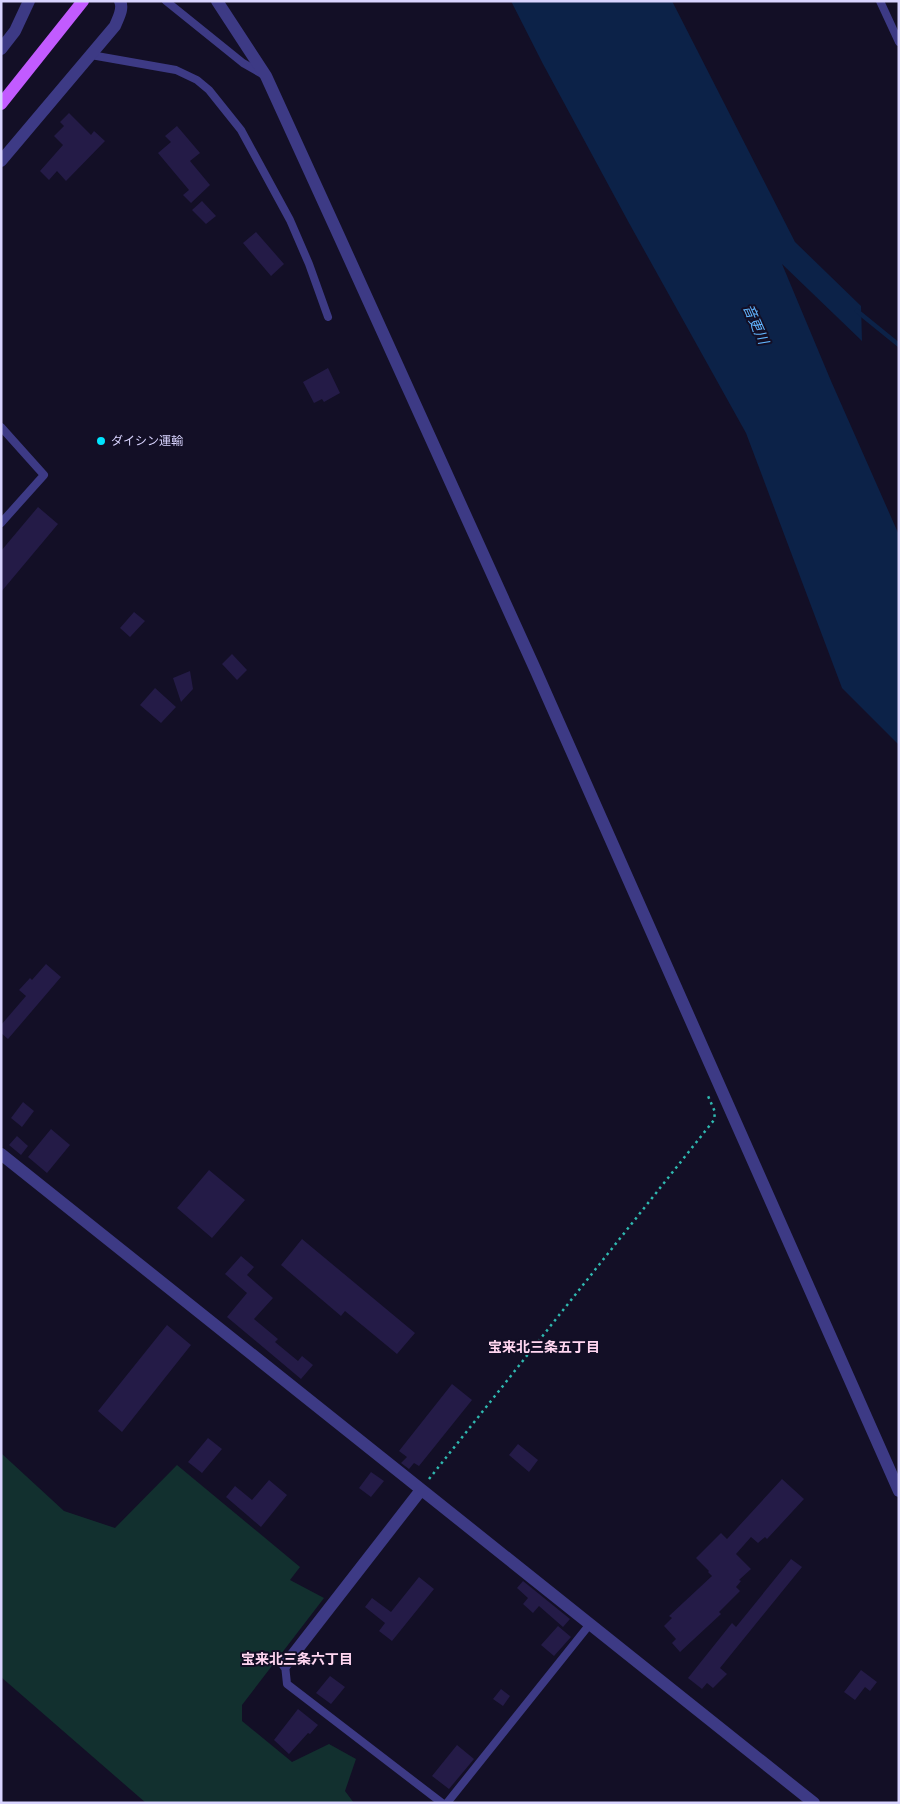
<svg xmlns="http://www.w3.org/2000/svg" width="900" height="1804" font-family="Lato,'Noto Sans JP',sans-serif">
<rect width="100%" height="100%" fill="#130f26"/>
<path fill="#12302f" d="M1,1453L64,1511L115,1528L177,1465L300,1567L290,1580L324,1598L242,1705V1721L292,1762L329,1744L356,1759L345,1791L354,1803H146L1,1677Z"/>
<path fill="#0c2248" d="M511,1H672L795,242L861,306L862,341L782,264L831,381L899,535V745L842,688L746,433L629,223L543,64Z"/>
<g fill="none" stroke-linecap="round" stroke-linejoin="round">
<path stroke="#0c2248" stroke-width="4.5" d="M857,311L899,345"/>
</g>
<path fill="#241b47" d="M69,113L91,135L94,131L105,141L66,181L57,171L49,180L40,171L63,145L54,136L64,126L60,122Z
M177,126L200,153L190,161L210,185L191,203L183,195L189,190L158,153L171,142L165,136Z
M202,201L216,216L206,224L192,210Z
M256,232L284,264L271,276L243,243Z
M328,368L340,393L324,402L322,399L314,403L303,382Z
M38,507L58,524L1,592V551Z
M134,612L145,621L130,637L120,628Z
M232,654L247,670L237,680L222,664Z
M190,671L193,689L181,702L173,678Z
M155,688L176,707L161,723L140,705Z
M46,964L61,977L8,1039L1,1033V1025L26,996L19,990L30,978L32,980Z
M23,1102L34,1111L22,1127L11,1118Z
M51,1129L70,1145L47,1173L28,1157Z
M17,1136L28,1146L21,1155L9,1145Z
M209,1170L245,1200L212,1238L177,1208Z
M302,1239L415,1333L397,1354L345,1311L341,1316L281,1265Z
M241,1256L254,1267L247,1275L273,1298L254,1319L278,1339L275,1342L298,1361L302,1356L313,1365L301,1379L227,1317L247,1293L225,1274Z
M167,1325L191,1345L122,1432L98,1411Z
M452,1384L472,1400L419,1466L414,1463L409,1469L401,1463L407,1457L399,1451Z
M208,1438L222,1449L202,1473L188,1462Z
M518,1444L538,1460L529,1472L509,1455Z
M371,1472L384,1481L371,1497L359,1488Z
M782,1479L804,1499L767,1539L765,1537L758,1543L751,1537L736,1554L751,1569L739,1580L741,1581L736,1587L740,1591L719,1612L721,1614L680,1652L672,1643L676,1639L664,1626L672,1618L669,1616L712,1576L708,1572L709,1571L696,1558L721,1533L727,1539Z
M269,1480L287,1495L261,1527L226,1497L235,1486L252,1500Z
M791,1559L802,1567L720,1668L727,1674L713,1688L707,1683L702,1689L688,1678L732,1623L736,1627Z
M419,1577L434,1589L392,1641L379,1631L385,1623L365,1607L372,1598L391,1612Z
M523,1581L570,1619L563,1627L539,1606L533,1613L523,1604L528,1598L517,1588Z
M558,1626L571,1637L554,1656L541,1645Z
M861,1670L877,1682L870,1691L865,1687L855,1700L844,1692Z
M330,1676L345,1687L331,1704L316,1693Z
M501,1689L510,1696L503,1706L493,1699Z
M298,1709L318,1725L310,1734L308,1733L289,1754L274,1740Z
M457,1745L474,1759L449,1789L432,1776Z"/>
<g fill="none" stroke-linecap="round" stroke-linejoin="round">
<path stroke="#2fb8b0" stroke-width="2.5" stroke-dasharray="2.5 4" stroke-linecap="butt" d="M429,1479L714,1120L715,1112L708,1096"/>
<path stroke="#3d3a85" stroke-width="8" d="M166,1L243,63L264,75
M880,1L899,42
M91,55L176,70L197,80L209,90L241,130L290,220L309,264L328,317
M1,427L44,475L1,523
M285,1665L287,1684L442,1803
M447,1803L590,1624"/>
<path stroke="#3d3a85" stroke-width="12" d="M217,1L266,76L339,236L536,671L899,1491
M1,49L15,31L29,1
M1,161L115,26C118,18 124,9 120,1
M1,1154L814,1803
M285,1665L421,1490"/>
<path stroke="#c25bff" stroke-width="12" d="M1,104L83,1"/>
</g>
<circle fill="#00e5ff" stroke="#130f26" stroke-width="2" cx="101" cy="441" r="5"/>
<g text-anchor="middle" stroke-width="4" stroke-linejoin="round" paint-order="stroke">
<g font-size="12" fill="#d9d4ff" stroke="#130f26" text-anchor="start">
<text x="111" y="445">ダイシン運輸</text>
</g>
<g font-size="14" font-style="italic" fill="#62b6ff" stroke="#130f26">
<text transform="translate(756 324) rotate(66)" y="5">音更川</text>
</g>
<g font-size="14" font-weight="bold" fill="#ffd6f0" stroke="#130f26">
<text x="544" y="1352">宝来北三条五丁目</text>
<text x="297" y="1664">宝来北三条六丁目</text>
</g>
</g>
<rect width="900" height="1804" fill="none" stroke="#d9d4ff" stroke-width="5"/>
</svg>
